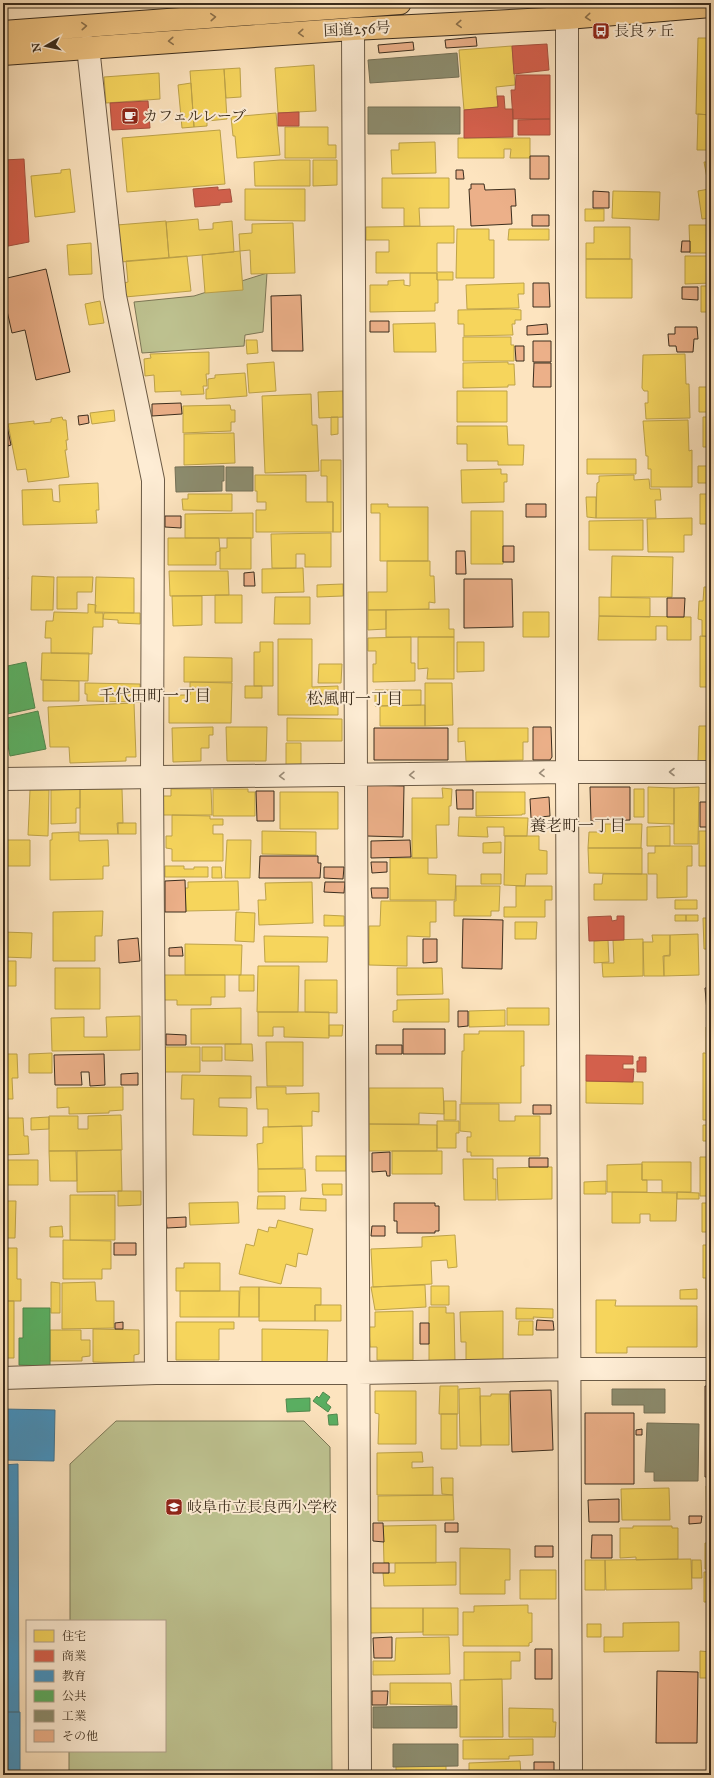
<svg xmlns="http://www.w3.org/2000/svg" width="714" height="1778" font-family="'IM FELL Great Primer','Noto Serif JP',serif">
<rect width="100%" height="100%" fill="#fde4bf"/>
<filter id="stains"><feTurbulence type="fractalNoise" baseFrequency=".005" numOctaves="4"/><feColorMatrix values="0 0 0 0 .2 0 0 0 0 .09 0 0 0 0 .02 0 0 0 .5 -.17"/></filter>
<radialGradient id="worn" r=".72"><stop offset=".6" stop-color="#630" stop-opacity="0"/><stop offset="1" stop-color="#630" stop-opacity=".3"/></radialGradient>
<path fill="#bfc492" stroke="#7d7858" d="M267,273L263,332L245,335L244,346L142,353L134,302L194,296Z
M116,1421H304L330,1447L332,1775H69V1751H165V1621H70V1464Z"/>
<path fill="#f6d55c" stroke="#bea349" d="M698,38H711V115L696,114Z
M512,46L515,85L496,87L498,107L464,110L459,50Z
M314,65L316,111L278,113L275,68Z
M240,68L241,97L226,98L224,69Z
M224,69L227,119L207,121V126L194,127L190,71Z
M159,73L160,99L106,103L104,77Z
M191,83L194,127L182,128L178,85Z
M276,113L280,155L237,158L235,136H233L231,117Z
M698,114L711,115V150H697Z
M285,127H328V145H336V158H285Z
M220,130L225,184L127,192L122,138Z
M458,138H530V158H510L511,149H504V158H458Z
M435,142L436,173L392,174L391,150H399V143Z
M709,157H711V218L702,219L698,191L709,189L704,162H710Z
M280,160H310V186H255L254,162Z
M313,160H337V185L313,186Z
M70,169L75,212L35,217L31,176L61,173V170Z
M382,178H449V208H419L420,226H404V208H382Z
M245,189H305V221L245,220Z
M613,191L660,192L659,220L612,218Z
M585,209H604V221H585Z
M198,219L199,230L213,229V223L232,221L234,252L169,258L166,222Z
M166,221L169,258L121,262L117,225Z
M293,223L295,273L251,274L250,250L240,251L239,234L252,233V224Z
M689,225H711V253H690Z
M454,226V243H437V272H453V280H437V273H376V252H389V240H366V227Z
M594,227H630V259H586V243H594Z
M457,229H489V240H494V278H456Z
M509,229H549V240H508Z
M91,243L92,274L69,275L67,245Z
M240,251L243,290L205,293L202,255Z
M187,256L191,291L125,297L124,283L128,282L126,261Z
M685,256H711V283L685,284Z
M586,259H632V298H586Z
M410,273H437V280H438V303H435V311L370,312V285H388V281L404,280V285L410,286Z
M524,283V294H518L519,308L467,309L466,285Z
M701,286H711V312H701Z
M100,301L104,323L89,325L85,304Z
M510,309L521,310V320H515V324H512L513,335L464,336V324H458V310Z
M435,323L436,352H394L393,324Z
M463,337H511V345H514V361H463Z
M246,340H257L258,353L247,354Z
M209,352V374H206L207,386H203L204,394L181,395V391L155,392L154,375L145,376L144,359L151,358L150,354Z
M685,354L686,384H689L690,418L646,419L645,403H648V391H644L642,388L643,355Z
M274,362L276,391L249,393L247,364Z
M508,362V364H514L515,385H508V387L463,388V363Z
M245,373L247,396L206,399V389H208V379L215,378V375Z
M699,387H711V412H699Z
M343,391L344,417L319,418L318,392Z
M457,391H507V422H457Z
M311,394L312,425H317L319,471L265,473L262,396Z
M230,405L231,410H235V422H231V431L183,433V406Z
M114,410L115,421L92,424L90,413Z
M62,417L63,420H66L68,440H66L67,450H65L69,477L28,482L26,469L17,470L8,424L34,421V424L51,422V419Z
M331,417H338V434L331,435Z
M703,417H711V483H698V466H710V447H703Z
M688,420L689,451L692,450V487H651V469H648V456H646L643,421Z
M457,426H507L508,445H524L523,465H498V461H467V444H457Z
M234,433L235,463L184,465V434Z
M587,459H636V474H587Z
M321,460H341V532H333V502H327V476H321Z
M501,469V474H507V482H504V502L462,503L461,470Z
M255,475H306V502H333V532H256V510H266V502H257V491H255Z
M634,475V480L649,479L650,489H660L661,500H655L656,518H596L597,483L599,482V476Z
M98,483L99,510H96L97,523L23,525L22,490L52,489L53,501L60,502L59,485Z
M188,494H232V511L183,510L182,499H188Z
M700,494H711V524H700Z
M586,497H596V518L587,517Z
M371,504H388V507H428V561H380V513H371Z
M471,511H503V564H471Z
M253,513V538H185V514Z
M692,518V535H684V552H648L647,519Z
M643,520V550H589V521Z
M331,533V567H305V554H296V568H272L271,534Z
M168,538H219L220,551L216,552V565H168Z
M227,538H251V569H220V548H227Z
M3,551L8,579L3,580Z
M612,556L673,557L672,597H611Z
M387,561H430V576H434L435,603L429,602V609L368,610V592H387Z
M303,568L304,592L262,593V569Z
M169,571H228L229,595L170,596Z
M32,576L54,577L53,610H31Z
M57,577H93L92,592H77V609H57Z
M96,577L134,578V613L95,612Z
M343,584V596L317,597V585Z
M704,587H711V636H702V620L698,619L699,601H703Z
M215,595H242V623H215Z
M172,596H202V625L173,626Z
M275,597H310V624H274Z
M599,597L650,598V617L599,616Z
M88,604L96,605L95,613H103V627H93L92,654L51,653V638H45L46,621H53L54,612L88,613Z
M449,609V629H454V637H386V610Z
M368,610H386V629L368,630Z
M523,612H549V637H523Z
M104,613H140V624L118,623V620L103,619Z
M599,616L691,617V640H667V626H656V640H598Z
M700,636L711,637V687H700Z
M411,637V663H415V681L373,682V664H376V651H368V638Z
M418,637H454V679H427L428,668L418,669Z
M278,639H312V687L338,686V715H278Z
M260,642H273V686H254V652H260Z
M457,642H484V671L457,672Z
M42,653H89L88,681L41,680Z
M184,657L232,658V682H184Z
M319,664H342L341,683H318Z
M43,680L79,681V701H43Z
M190,682L232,683L231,723H169V695H190Z
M85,683L140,684V702L87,701V694H85Z
M425,683H452L453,725L425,726Z
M245,686H262V698H245Z
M708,687H711V726H707Z
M375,690H421V705L375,706Z
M134,703L136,757H126V761L70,763L69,747H50L48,707Z
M425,705V726H380V706Z
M287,718L342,719V741H287Z
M699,726H711V762L698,761Z
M213,727V735H209V748H201V761L173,762L172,728Z
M226,727H267L266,761H227Z
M458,728H528V742H523V760L466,761L465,741L458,742Z
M286,743H301V766H286Z
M648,787L674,788V824L648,823Z
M699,787L698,844H674V788Z
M442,788L452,789L451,806H449V825H436L437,858H412V798H443Z
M80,789V808H76V823L51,824V790Z
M80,789H122L123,823H117L118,834H80Z
M171,789H211L212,815H163L162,796H171Z
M213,789H248V792H255V816H213Z
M634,789H644V817H634Z
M30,790H49L48,836L28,835Z
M280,792H338V829H280Z
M476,792H525V814H522V815L476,816Z
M172,815L210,816V819H223V825H213V834H223V861H172V849L166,848V836H172Z
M459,817L528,818L527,836H504V827H487L488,837L458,836Z
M118,823H136V834H118Z
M605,824H642L641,848H588L589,832H605Z
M670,826V846H647V827Z
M262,831L316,832V855L262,854Z
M699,831H711V866H699Z
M79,832V841L108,840L109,866H103V879L50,880V840H52V833Z
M505,836H539V850L547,851V874H526L525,886L504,885Z
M3,840H30V866H3Z
M227,840H251L250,878H225Z
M501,842V853H483V843Z
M655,846H692V866H687V897L657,898V874H648V853H655Z
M588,848H642V874L589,873Z
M390,858H428V874L456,875L455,900H390Z
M165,866H184V869H194V867H208V877H165Z
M212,867H221L222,878H212Z
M481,874H501V884H481Z
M603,874H647V900H594V884H602Z
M238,881L239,910L186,911L185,888H188V882Z
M312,882L313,923L259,925L258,900H266L265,883Z
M456,886H500L499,911H491V916H454V901H456Z
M516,886H552V900H545V917H504V907H516Z
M675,900H697V909H675Z
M381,901H436V922H430V937L407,936V966L369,965V926H380Z
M103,911L102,936H95V961H53V912Z
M236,912L255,913L254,942L235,941Z
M324,915L344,916V926H324Z
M675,915H686V921H675Z
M686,915H698V921H686Z
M703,918H711V949H704Z
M515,922H537L536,939H515Z
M3,932L32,933L31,958L3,957Z
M698,934L699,975L664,976V956H670V935Z
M652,935H670V955L663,956L664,976H644L643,942H653Z
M264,936L328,937L327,962H265Z
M643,939V976L603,977L602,963H614L613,940Z
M608,940L609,962L594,963V941Z
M185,944L242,945L241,975H185Z
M3,961H16V986H3Z
M258,966H299L298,1012H257Z
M55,968H100V1009H55Z
M397,968H442L443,994L397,995Z
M163,975H225V997H211V1005H177V1000H163Z
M239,975H254V991H239Z
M305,980H337V1013L305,1012Z
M449,999V1022H393V1011L397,1010V1000Z
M241,1008V1044H191V1009Z
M507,1008H549V1025H507Z
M505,1010V1026L469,1027V1011Z
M258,1012H329V1038L284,1037V1027H273V1036H258Z
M140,1016V1050L52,1051L51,1018L84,1017V1037H107L106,1017Z
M329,1025H343L342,1036H329Z
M706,1027H711V1052H706Z
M479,1031H524V1066H521V1103H461L462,1051H464V1034H479Z
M266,1042H303V1086H267Z
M225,1044H252L253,1061L225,1060Z
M165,1047H200V1072H165Z
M202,1047H222V1061H202Z
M52,1053V1073H29V1054Z
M703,1053H711V1120H703Z
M3,1054H17L18,1078H12L13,1099H7L8,1118H3Z
M182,1075L251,1076V1098H219V1107L247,1108V1136L193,1135L194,1099H181Z
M586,1081L643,1082V1104L586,1103Z
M123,1087V1110L109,1111V1113L69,1114V1107L57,1108V1088Z
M256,1087H286V1094L319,1093V1112L312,1111V1126L268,1127V1109H257Z
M369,1088H443L444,1114L419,1113V1124H369Z
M444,1101H456V1120H444Z
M460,1104H499V1121H515V1116H540V1156H471V1152H467V1137H471V1132L460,1131Z
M121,1115L122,1150L49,1151V1116H78V1129H88V1116Z
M49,1117V1129L31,1130V1118Z
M3,1118H23L24,1136H28L29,1154L3,1155Z
M437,1121H459V1133H456V1148H437Z
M369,1124L437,1125V1151H369Z
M703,1125H711V1141H703Z
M302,1126L303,1168L258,1169L257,1144L263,1143V1127Z
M121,1150L122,1191L77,1192V1151Z
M49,1151H76L77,1181H50Z
M392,1151H442V1174H392Z
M316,1156H346V1171H316Z
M700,1157H709V1196H700Z
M463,1159H493V1179H496V1200H464Z
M3,1160H38V1185H3Z
M642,1162H691V1192H662V1180H642Z
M642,1164V1180H647V1192H607V1165Z
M552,1167V1199L498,1200L497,1168Z
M258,1169H305L306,1191L258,1192Z
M606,1181V1194H584V1182Z
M322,1184H342V1195H323Z
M118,1191H141V1205L118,1206Z
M612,1192L677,1193L676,1221H650V1214H640V1223H612Z
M677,1192L699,1193V1199H677Z
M70,1195H115V1240H70Z
M258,1196H285V1209H257Z
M301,1198L326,1199V1211L300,1210Z
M3,1201H16L15,1238H3Z
M238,1202L239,1223L190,1225L189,1203Z
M702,1203H711V1232H702Z
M278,1220L313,1229L307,1255L298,1253L296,1267L286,1264L281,1284L239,1274L246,1244L254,1246L258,1229L268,1232L269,1227L276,1228Z
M62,1226L63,1237H50V1227Z
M455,1235L457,1267L448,1268L447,1260L431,1261L432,1284L373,1287L371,1249L422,1247V1237Z
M63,1240L111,1241V1269H102V1279H63Z
M703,1245H711V1290H706V1278H703Z
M3,1248H17V1279H21V1301H3Z
M184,1263H220V1291H176V1268H184Z
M51,1282L60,1283V1313H51Z
M95,1282L96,1301H114V1328L62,1329V1283Z
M425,1285L426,1307L375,1310L371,1287Z
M431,1286H449V1305H431Z
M240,1287H259V1317H239Z
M259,1287L321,1288V1305H315V1321H259Z
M697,1289V1299H680V1290Z
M180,1291H239V1317H180Z
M596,1300H616L615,1306H697V1347H627V1353H596Z
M3,1301H14V1358H3Z
M315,1305H341V1321H315Z
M429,1307H446V1313H454L455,1361H429Z
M516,1308L553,1309V1318L533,1317L534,1319H516Z
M413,1311V1360H377V1347H370L369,1327H375V1312Z
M503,1311V1362H466V1342H461L460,1312Z
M519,1321H533V1335H518Z
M176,1322H234V1329H219V1360H176Z
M93,1329L139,1330V1354L134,1355V1363L93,1362Z
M262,1329L328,1330L327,1365H262Z
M50,1330H81V1340H90V1356L82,1357V1361H50Z
M440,1386H458V1414H439Z
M480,1388L481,1446H460L459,1389Z
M375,1391H416V1444H378L379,1414L375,1413Z
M491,1394H509V1445H481L480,1396H491Z
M441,1414H457V1449H441Z
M422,1452L423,1462H412V1468L433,1467V1495H377V1453Z
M441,1478H453V1495L442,1494Z
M706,1486H711V1531H707Z
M669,1488L670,1520H622L621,1489Z
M453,1495L454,1520L378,1521V1496Z
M436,1525V1563H384L383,1526Z
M633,1526H672V1528H678V1559L636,1560V1557L620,1558V1528H633Z
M705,1543H711V1569H705Z
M460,1548L510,1549V1580H505V1594H460Z
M691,1559L692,1589L606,1590L605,1560Z
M585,1560H605V1590H585Z
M692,1560H701L702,1578H692Z
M456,1562V1585L384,1586L383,1573H395V1563Z
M520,1570H556V1599H520Z
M704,1572H711V1602H704Z
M708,1604H711V1649H708Z
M528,1605V1613H532V1642L529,1643V1646H463V1612H474V1606Z
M369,1608H423V1632L369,1633Z
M423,1608H458V1635H423Z
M679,1622V1651L604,1652V1637H623V1623Z
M587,1624H601V1637H587Z
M449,1637L450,1674L373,1675V1661H395L396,1638Z
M700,1651L711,1652V1678H700Z
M464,1652H520V1661H511V1679L464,1680Z
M502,1679L503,1737H460V1680Z
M390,1683H451L452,1705L390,1704Z
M509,1708L553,1709V1722H556L555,1737H509Z
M533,1739V1755L509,1756V1759H463V1740Z
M520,1761L521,1775H469V1763Z
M396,1766H446V1775H396Z"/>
<path fill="#d6604d" stroke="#a8513f" d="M547,44L549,70L514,74L512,46Z
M516,75H550V119H513L511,90H515Z
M497,96H504L505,109H513V137L464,138V110L498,107Z
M148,101L150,128L112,130L110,103Z
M299,112V126H278V113Z
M550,119V135H518V120Z
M24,159L29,242L3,247V160Z
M218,187V190L230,189L232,202L220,203V205L195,207L193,189Z
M611,916L612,921L617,920V916H624V940L589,941L588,917Z
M586,1055L633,1056V1064H623V1069H634L633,1082L586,1081Z
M639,1057H646V1072H637V1061H639Z"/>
<path fill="#4393c3" stroke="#417491" d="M3,1409L55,1410L54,1461L3,1460Z
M18,1464L19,1712H3V1465Z
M3,1712H20V1775H3Z"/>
<path fill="#5aae61" stroke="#51874d" d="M26,662L35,708L3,715V667Z
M38,711L46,749L10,756L3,719Z
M23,1308H50V1366L19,1365V1338H23Z
M323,1392L330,1397L326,1403L331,1407L328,1412L313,1401L317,1396L319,1398Z
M310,1398V1411L287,1412L286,1399Z
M337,1414L338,1425H329L328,1415Z"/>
<path fill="#8c8c6e" stroke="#747056" d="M457,53L459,77L370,83L368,60Z
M368,107H460V134H368Z
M224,466V481H222V491L176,492L175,467Z
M226,467H253V491H226Z
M612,1389H665V1413H644V1405H612Z
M647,1423L699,1424L698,1481H654V1472H645Z
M457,1706V1728H373V1707Z
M393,1744H458V1766L393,1767Z"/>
<path fill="#ecb089" stroke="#3b2d1d" d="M476,37L477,46L446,48L445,40Z
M413,42L414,50L379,53L378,45Z
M530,156H549V179H530Z
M456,170H463L464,179H456Z
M471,184H484L485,190L515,189L516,206H511L512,224L471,226L469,189H471Z
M593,191L609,192V208H593Z
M532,215H549V226H532Z
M682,241H690V252H681Z
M46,269L70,372L36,380L25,330L12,333L3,293V279Z
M533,283H549L550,307H533Z
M682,287H698V300L682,299Z
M301,295L303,351H272L271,296Z
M370,321H389V332H370Z
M547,324L548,334L527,335V326Z
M675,327H697L698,339H694L693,352H677L676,346H669L668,334H675Z
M533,341H551V362H533Z
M515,346H524V361H516Z
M534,363H551V387H533Z
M181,403L182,414L152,416V404Z
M88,415L89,423L79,425L78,416Z
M5,426H7L11,445L8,446Z
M526,504H546V517H526Z
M165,516H181V528L165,527Z
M503,546H514V562H503Z
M456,551H465L466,574H456Z
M254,572L255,586H244V573Z
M464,579H512L513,627L464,628Z
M667,598H685L684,617H667Z
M533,727H551L552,757L550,760H533Z
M374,728H448V760H374Z
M367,785L404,786L403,837L367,836Z
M590,787H630V820L591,821Z
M456,790H473V809H457Z
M3,791H5L6,817H3Z
M256,791H274V821H257Z
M549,797L550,816L531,818L530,799Z
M700,802H711V827H700Z
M3,818H6V827H3Z
M3,827H6V837H3Z
M410,840L411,857L371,858V841Z
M260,856H318V863H321L320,878H259Z
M371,862H387V872L372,873Z
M324,867H344L343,879L324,878Z
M185,880L186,912H165V881Z
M325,882H345L344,893L324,892Z
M371,888H388V898H372Z
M463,919L503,920L502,969L462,968Z
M138,938L140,961L119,963L118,940Z
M423,939H437V962L423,963Z
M182,947L183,956H169V948Z
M711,987V1023H708L705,988Z
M458,1011H468V1026L458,1027Z
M403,1029H445V1054H403Z
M166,1034L186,1035V1045H166Z
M376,1045H402V1054H376Z
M104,1054L105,1085L90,1086L89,1072H81L82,1085H55L54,1055Z
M138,1073V1085H121V1074Z
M533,1105H551V1114H533Z
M390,1152V1176H387L386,1171L372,1172V1153Z
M529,1158H548V1167H529Z
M394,1203H435V1206H439V1231H435V1233H397V1221H394Z
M186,1217V1227L167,1228L166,1218Z
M372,1226H385V1236H371Z
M114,1243H136V1255H114Z
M537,1320L553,1321L554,1330H536Z
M123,1322V1329H115V1323Z
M420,1323H429V1344H420Z
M705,1386H711V1477H705Z
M551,1390L553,1450L512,1452L510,1391Z
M585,1413H634V1484H585Z
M642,1429V1435H636V1430Z
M619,1499V1522H589L588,1500Z
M689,1516H702L701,1523L689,1524Z
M373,1523H383L384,1542L373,1541Z
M445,1523H458V1532H445Z
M592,1535H612V1558H591Z
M535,1546H553V1557H535Z
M373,1563H389V1573H373Z
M392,1637V1658H374L373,1638Z
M535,1649H552V1679H535Z
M657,1671L698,1672L697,1743H656Z
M372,1691H388L387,1705H372Z
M534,1762H554V1773H534Z"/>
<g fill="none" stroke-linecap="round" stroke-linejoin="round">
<defs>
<path id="street" d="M563,3L567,18V772L571,1775
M353,29L360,1775
M88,47L115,296L153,480L152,778L156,1373
M3,779L567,772H711
M3,1378L156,1373H358L571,1369H711"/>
<path id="highway" d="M3,32L400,3
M3,54L353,29L567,18L711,6"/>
</defs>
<use href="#street" stroke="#6c5b46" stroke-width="24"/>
<use href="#highway" stroke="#3b2d1d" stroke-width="24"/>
<use href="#street" stroke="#feedd5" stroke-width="22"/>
<use href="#highway" stroke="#eec280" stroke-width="22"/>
</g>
<defs><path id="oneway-chevron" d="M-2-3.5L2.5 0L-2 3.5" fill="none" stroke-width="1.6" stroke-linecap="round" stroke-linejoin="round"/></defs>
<g stroke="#8c704a">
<use href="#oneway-chevron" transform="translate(213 17) rotate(-4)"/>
<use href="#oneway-chevron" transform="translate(588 17) rotate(175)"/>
<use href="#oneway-chevron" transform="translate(459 24) rotate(177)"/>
<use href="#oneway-chevron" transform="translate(84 26) rotate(-4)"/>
<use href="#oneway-chevron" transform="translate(301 33) rotate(176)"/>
<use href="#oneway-chevron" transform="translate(171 41) rotate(176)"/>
</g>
<g stroke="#9c8d79">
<use href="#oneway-chevron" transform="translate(672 772) rotate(-180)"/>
<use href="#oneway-chevron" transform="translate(542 773) rotate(179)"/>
<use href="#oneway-chevron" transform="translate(412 775) rotate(179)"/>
<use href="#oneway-chevron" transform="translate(282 776) rotate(179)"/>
</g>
<defs>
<symbol id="bus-square" viewBox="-11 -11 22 22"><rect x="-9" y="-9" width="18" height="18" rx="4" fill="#8f2418" stroke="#feedd5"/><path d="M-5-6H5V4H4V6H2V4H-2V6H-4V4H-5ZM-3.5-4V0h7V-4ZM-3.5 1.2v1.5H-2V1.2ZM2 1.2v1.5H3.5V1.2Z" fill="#fff"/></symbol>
<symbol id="cafe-square" viewBox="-11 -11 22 22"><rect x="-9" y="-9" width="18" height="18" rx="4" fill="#8f2418" stroke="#feedd5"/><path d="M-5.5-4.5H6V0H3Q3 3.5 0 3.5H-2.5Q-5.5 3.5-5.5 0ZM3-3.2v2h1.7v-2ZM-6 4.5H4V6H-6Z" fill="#fff"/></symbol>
<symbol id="school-square" viewBox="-11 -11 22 22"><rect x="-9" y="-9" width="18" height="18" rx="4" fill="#8f2418" stroke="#feedd5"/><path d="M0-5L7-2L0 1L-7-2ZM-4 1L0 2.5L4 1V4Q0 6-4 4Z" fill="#fff"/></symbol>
</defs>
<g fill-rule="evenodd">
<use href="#bus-square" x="591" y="21" width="20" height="20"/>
<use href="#cafe-square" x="120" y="106" width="20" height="20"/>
<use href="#school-square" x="164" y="1497" width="20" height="20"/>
</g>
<g text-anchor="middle" stroke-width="4" stroke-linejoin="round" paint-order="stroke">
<g font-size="15" fill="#3b2d1d" stroke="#feedd5">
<text transform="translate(357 29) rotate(-3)" y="5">国道256号</text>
</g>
<g font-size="15" fill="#3b2d1d" stroke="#feedd5" text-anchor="start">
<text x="614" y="36">長良ヶ丘</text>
<text x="143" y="121">カフェルレーブ</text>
<text x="187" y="1512">岐阜市立長良西小学校</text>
</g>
<g font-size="16" fill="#3b2d1d" stroke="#feedd5">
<text x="155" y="701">千代田町一丁目</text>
<text x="355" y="704">松風町一丁目</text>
<text x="578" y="831">養老町一丁目</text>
</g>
</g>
<rect width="714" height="1778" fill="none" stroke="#fde4bf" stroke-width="16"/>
<rect x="4" y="4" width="706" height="1770" fill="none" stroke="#3b2d1d" stroke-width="2"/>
<rect x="8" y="8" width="698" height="1762" fill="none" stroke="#3b2d1d"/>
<rect x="26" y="1620" width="140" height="132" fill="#feedd5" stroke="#b0a08b"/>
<rect x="34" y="1630" width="20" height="12" fill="#f6d55c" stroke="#b0a08b"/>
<text x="62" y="1640" font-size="12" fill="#3b2d1d">住宅</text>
<rect x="34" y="1650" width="20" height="12" fill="#d6604d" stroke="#b0a08b"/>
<text x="62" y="1660" font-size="12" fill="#3b2d1d">商業</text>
<rect x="34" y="1670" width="20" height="12" fill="#4393c3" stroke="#b0a08b"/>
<text x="62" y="1680" font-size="12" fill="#3b2d1d">教育</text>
<rect x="34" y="1690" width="20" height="12" fill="#5aae61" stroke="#b0a08b"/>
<text x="62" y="1700" font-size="12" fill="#3b2d1d">公共</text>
<rect x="34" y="1710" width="20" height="12" fill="#8c8c6e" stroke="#b0a08b"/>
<text x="62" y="1720" font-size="12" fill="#3b2d1d">工業</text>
<rect x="34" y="1730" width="20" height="12" fill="#ecb089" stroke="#b0a08b"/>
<text x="62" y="1740" font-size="12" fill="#3b2d1d">その他</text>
<g transform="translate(46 46) rotate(261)" stroke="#feedd5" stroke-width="3" paint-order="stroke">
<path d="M0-3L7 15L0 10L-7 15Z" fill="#3b2d1d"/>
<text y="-6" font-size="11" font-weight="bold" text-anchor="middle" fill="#3b2d1d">N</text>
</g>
<rect width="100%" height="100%" filter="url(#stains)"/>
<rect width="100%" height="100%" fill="url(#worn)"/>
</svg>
